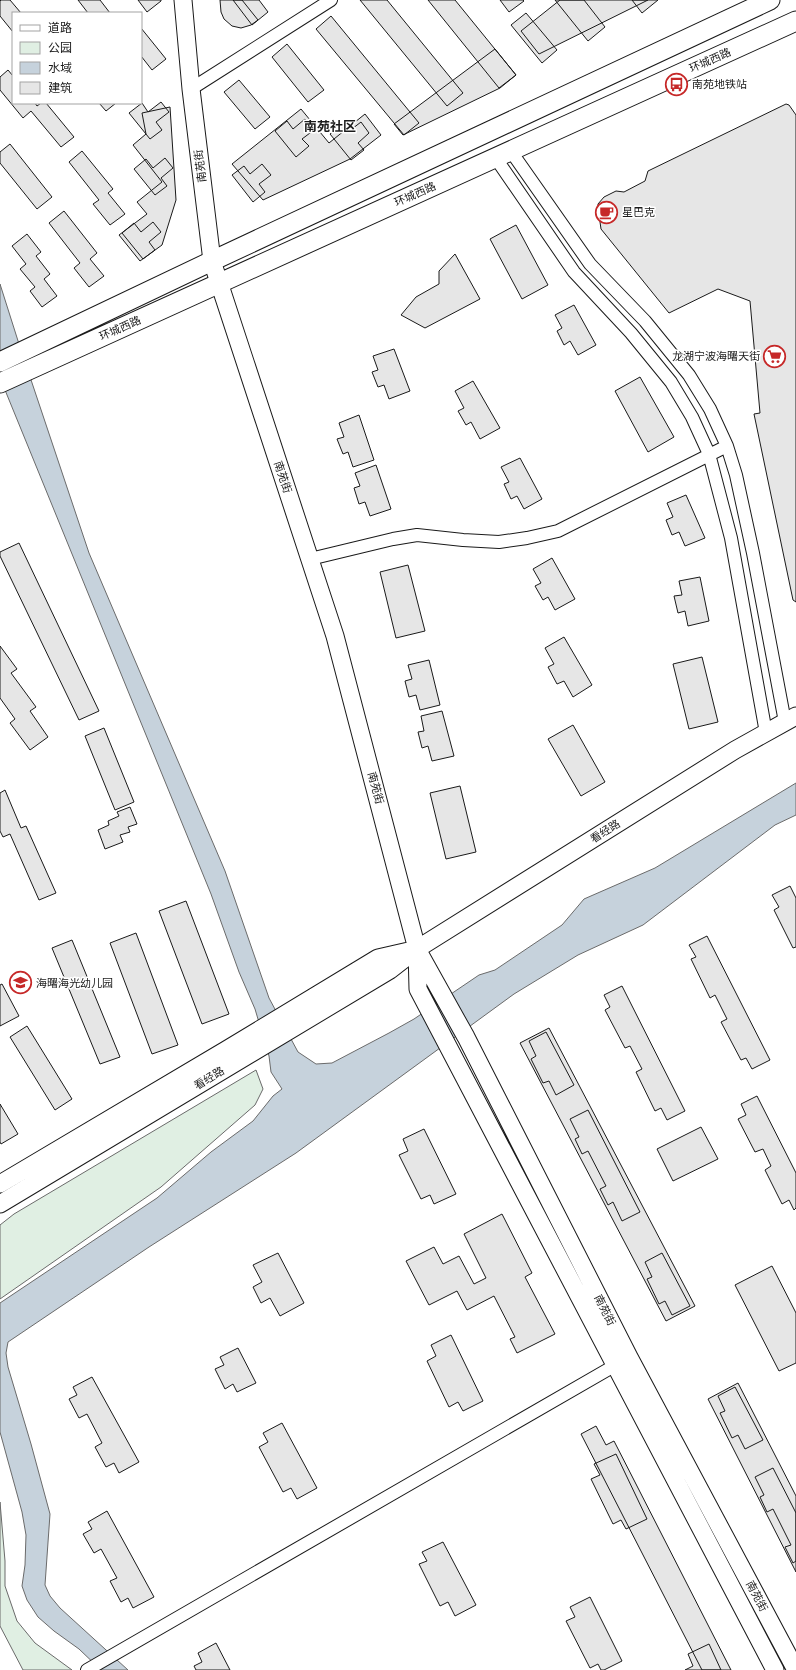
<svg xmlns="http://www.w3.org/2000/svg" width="796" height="1670" font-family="Bitter,'Noto Sans SC',serif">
<rect width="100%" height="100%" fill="#fff"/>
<path fill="#e0efe3" stroke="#6a6a6a" d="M256,1070L263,1089L255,1105L161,1187L0,1299V1225L14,1214Z
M0,1502L5,1561V1586L17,1621L35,1643L72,1670H23L0,1626Z"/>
<path fill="#c6d2dc" stroke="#6a6a6a" d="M0,284L19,344L89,553L225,871L269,998L298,1052L316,1064L332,1063L389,1033L414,1019L479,975L495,970L562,925L584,899L655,868L796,783V815L775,825L643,925L578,955L514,994L296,1153L149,1247L8,1342L6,1353L8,1367L31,1444L50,1514L45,1585L50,1596L60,1608L128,1670H101L79,1649L54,1631L38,1617L27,1600L22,1586L25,1565L26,1535L22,1512L0,1432V1303L157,1198L211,1152L253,1121L273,1096L282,1089L271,1072L269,1056L255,1009L239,972L211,894L5,390L0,376Z"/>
<path fill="#e6e6e6" stroke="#1a1a1a" d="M1,0H10L21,13H13V32L0,16V1Z
M78,0H100L110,13H88Z
M138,0H161V1L147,12Z
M220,0H242L258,20L251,25L241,28L232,26L224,19L221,12Z
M233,0H259L268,12L252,25Z
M360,0H387L463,93L447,106Z
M428,0H455L516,75L499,88Z
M500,0H523L524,1L509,12Z
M555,0H584L605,27L588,41Z
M560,0H648L539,54L521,31Z
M632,0H658L642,13Z
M526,13L557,50L542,63L511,25Z
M331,16L419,123L404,135L316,29Z
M141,28L166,59L152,70L141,56Z
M287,44L324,90L308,102L272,57Z
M495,49L516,75L500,88L403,135L394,124Z
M8,70L13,76V103H35L37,106L41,103H46L74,137L61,147L31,111L23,118L0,90V77Z
M239,80L270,117L255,129L224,92Z
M161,102L169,112L156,122L162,130L150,139L129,113L142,103L148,112Z
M99,103H116L106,111Z
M786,104L789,105L796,115V602L793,600L754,414L760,413L750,301L718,289L669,313L601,229L598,208V204L604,197L616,191L624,192L645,181L648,171Z
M170,107L176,200L162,245L140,261L119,235L147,214L137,202L162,182L133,145L146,134L142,113Z
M301,109L329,143L365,114L381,135L350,159L263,200L232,164Z
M305,119L314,130L302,139L309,146L296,157L275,131L287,121L293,129Z
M361,122L369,133L358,143L364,150L351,160L330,134L342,125L348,132Z
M10,144L52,197L37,209L0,163V152Z
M82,151L113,189L108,193L125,214L110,225L93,204L99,200L69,162Z
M165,158L173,168L161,178L167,186L155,195L134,169L146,159L153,168Z
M262,164L271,175L259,184L265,192L253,202L232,175L244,166L250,174Z
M64,211L97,253L90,259L104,276L89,287L74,268L80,263L49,223Z
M153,222L161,232L149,242L155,250L143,259L122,233L134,223L141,232Z
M516,225L548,285L522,299L490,239Z
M27,234L41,252L36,256L50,274L44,279L57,296L42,307L30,291L35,287L20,269L26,264L12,246Z
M455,254L480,299L425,328L401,315L416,297L439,284V271Z
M574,305L596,345L578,355L570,341L564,345L557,331L562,328L555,315Z
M394,349L410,391L389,399L384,385L378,387L372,372L378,370L373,356Z
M640,377L674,437L648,452L615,391Z
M473,381L500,428L480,439L471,422L466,425L458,411L464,408L455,391Z
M359,415L374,460L353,467L348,452L343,454L337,439L344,437L339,423Z
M520,458L542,499L524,509L517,496L511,499L504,484L509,482L501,467Z
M376,465L391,509L370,516L365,502L359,504L354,488L360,486L355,473Z
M686,495L705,538L685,546L679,532L672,535L666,520L673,517L667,503Z
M19,543L99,711L79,720L0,556V552Z
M552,558L575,599L555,610L548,597L543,600L535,586L541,583L533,569Z
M408,565L425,631L396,638L380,572Z
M700,577L709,621L688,626L685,611L678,613L674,596L682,595L679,581Z
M564,637L592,685L573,697L564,681L557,684L548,667L554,664L545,648Z
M0,646L17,669L11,673L36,707L30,711L48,737L30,750L10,723L15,719L0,698Z
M702,657L718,722L689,729L673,664Z
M429,660L440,705L420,710L416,695L409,697L405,681L412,679L408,665Z
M442,711L454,756L432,761L428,746L422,748L418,732L424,731L421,716Z
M573,725L605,782L581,796L548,739Z
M104,728L134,802L115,810L85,736Z
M460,786L476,852L446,859L430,793Z
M5,790L21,828L26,826L56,893L39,900L10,834L3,837L0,831V793Z
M130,807L137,824L128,827L130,832L120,835L123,842L105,849L98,830L109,825L108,821L119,816L117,812Z
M790,886L796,898V947L793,948L774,910L779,907L772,895Z
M186,901L229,1014L202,1024L159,911Z
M136,933L178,1045L152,1054L110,943Z
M707,936L770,1060L752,1069L746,1058L741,1060L721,1022L727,1019L715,995L710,998L691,959L696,957L689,945Z
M72,940L120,1057L100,1064L52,948Z
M2,984L19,1016L0,1026V985Z
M622,986L685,1111L667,1120L661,1108L655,1111L636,1072L642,1069L630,1046L625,1048L605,1010L610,1007L604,995Z
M27,1026L72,1099L55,1110L10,1037Z
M549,1028L695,1306L666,1321L520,1043Z
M546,1032L574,1085L556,1095L549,1081L543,1083L531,1059L536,1056L529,1041Z
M757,1096L796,1173V1208L794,1210L789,1200L782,1204L765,1170L771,1166L763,1149L755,1152L738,1119L746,1115L741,1104Z
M0,1104L18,1134L1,1144L0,1142Z
M588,1110L640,1212L622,1221L613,1202L608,1205L600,1189L606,1186L588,1151L582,1154L575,1139L579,1137L570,1119Z
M701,1127L718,1159L673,1181L657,1149Z
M424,1129L456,1194L434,1204L430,1195L421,1199L399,1155L408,1151L403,1139Z
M502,1214L532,1273L525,1277L555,1334L517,1353L510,1339L515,1337L494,1296L467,1310L457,1291L429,1305L406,1261L434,1247L443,1264L459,1256L474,1284L486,1278L464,1234Z
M278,1253L304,1303L280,1316L270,1298L261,1303L253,1287L262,1282L253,1265Z
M662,1253L690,1306L672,1315L665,1301L659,1304L647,1279L652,1277L645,1262Z
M772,1266L796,1313V1363L779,1371L735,1285Z
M451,1335L483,1401L463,1411L458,1402L449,1407L427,1361L436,1356L431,1345Z
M238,1348L256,1383L237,1392L233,1384L225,1389L215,1369L224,1365L220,1357Z
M92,1377L139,1462L119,1473L114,1463L106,1467L95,1447L102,1443L87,1414L79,1418L69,1399L77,1395L73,1387Z
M738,1383L796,1496V1572L708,1399Z
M735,1387L763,1440L745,1449L738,1435L732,1438L720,1413L725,1411L718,1396Z
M282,1423L317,1488L297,1499L291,1488L283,1492L259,1447L268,1442L263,1433Z
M596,1426L606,1445L614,1441L731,1670H702L581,1434Z
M616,1454L647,1519L626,1529L621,1520L613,1524L591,1479L600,1475L594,1464Z
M773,1468L796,1513V1561L793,1563L785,1547L791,1545L773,1509L767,1512L760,1497L764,1495L755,1477Z
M107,1511L154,1597L133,1608L128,1598L121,1602L110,1581L117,1578L101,1549L94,1553L83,1534L92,1529L88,1522Z
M443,1542L476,1605L455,1616L448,1602L440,1606L419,1564L427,1561L422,1552Z
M590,1597L622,1661L604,1670H601L598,1664L590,1668L566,1621L575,1617L570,1607Z
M216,1643L230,1670H196L194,1666L202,1662L198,1653Z
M709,1644L721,1670H685L693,1666L688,1654Z"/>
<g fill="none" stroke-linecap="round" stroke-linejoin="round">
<defs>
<path id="street" d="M191,89L331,0
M510,150L590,264L645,321L689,375L710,409L727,446L736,475L753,553L785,722
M495,157L574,272L631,333L671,382L692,417L709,454L731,538L766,733
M310,559L393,539L417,535L463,540L499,542L527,538L558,531L727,446
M87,1670L621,1362"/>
<path id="secondary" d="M183,0L191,89L212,261L335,636L417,949L418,989L775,1670
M418,951L466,1037L629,1357L796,1670
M0,1184L226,1050L378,958L413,950
M0,1204L390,970L417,949L735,750L796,716"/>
<path id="primary" d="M0,362L212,261L770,0
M0,383L796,21"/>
</defs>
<use href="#street" stroke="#1a1a1a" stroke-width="14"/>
<use href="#secondary" stroke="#1a1a1a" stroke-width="19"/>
<use href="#primary" stroke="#1a1a1a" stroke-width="21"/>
<use href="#street" stroke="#fff" stroke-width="12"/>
<use href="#secondary" stroke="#fff" stroke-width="17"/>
<use href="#primary" stroke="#fff" stroke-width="19"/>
</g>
<defs>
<symbol id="bus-ring" viewBox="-11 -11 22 22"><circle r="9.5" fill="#fff" stroke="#c62828" stroke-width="1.5"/><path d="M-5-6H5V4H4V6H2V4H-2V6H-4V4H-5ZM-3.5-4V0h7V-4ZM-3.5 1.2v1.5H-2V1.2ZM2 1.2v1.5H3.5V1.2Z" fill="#c62828"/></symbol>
<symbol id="cafe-ring" viewBox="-11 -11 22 22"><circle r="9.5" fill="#fff" stroke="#c62828" stroke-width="1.5"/><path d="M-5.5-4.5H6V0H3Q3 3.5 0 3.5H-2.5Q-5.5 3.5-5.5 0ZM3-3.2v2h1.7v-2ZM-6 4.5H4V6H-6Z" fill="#c62828"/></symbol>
<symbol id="supermarket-ring" viewBox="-11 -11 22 22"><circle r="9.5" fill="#fff" stroke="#c62828" stroke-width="1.5"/><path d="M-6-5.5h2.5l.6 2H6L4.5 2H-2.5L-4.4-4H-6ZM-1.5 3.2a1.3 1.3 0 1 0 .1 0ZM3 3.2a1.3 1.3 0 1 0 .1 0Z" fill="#c62828"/></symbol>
<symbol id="school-ring" viewBox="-11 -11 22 22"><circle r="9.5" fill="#fff" stroke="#c62828" stroke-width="1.5"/><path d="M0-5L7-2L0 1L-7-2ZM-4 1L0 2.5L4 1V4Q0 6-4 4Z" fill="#c62828"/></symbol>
</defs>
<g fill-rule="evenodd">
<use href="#bus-ring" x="664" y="72" width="25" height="25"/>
<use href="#cafe-ring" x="594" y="200" width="25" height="25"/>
<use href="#supermarket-ring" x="762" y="344" width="25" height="25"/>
<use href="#school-ring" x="8" y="970" width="25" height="25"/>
</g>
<g text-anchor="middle" stroke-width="3" stroke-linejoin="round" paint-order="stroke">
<g font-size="11" fill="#1a1a1a" stroke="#fff">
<text transform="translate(710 60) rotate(-24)" y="4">环城西路</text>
<text transform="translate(200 166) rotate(-97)" y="4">南苑街</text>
<text transform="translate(415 194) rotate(-24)" y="4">环城西路</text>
<text transform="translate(120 328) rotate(-24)" y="4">环城西路</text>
<text transform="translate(283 477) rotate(72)" y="4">南苑街</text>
<text transform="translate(376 788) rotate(75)" y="4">南苑街</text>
<text transform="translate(605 831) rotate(-32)" y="4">看经路</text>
<text transform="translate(209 1078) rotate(-31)" y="4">看经路</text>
<text transform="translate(605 1310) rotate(63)" y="4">南苑街</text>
<text transform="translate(757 1596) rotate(62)" y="4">南苑街</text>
</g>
<g font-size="11" fill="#1a1a1a" stroke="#fff" text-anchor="start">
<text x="692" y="88">南苑地铁站</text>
<text x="622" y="216">星巴克</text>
<text x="760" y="360" text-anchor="end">龙湖宁波海曙天街</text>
<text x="36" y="987">海曙海光幼儿园</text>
</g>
<g font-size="13" font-weight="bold" fill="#1a1a1a" stroke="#fff">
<text x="330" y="131">南苑社区</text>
</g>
</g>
<rect x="12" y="12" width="130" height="92" fill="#ffffff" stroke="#a3a3a3"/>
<rect x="20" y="25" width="20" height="6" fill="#ffffff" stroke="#a3a3a3"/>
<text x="48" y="32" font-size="12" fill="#1a1a1a">道路</text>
<rect x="20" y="42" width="20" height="12" fill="#e0efe3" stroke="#a3a3a3"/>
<text x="48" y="52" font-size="12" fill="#1a1a1a">公园</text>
<rect x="20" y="62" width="20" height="12" fill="#c6d2dc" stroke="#a3a3a3"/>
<text x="48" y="72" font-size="12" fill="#1a1a1a">水域</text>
<rect x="20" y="82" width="20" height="12" fill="#e6e6e6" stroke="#a3a3a3"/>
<text x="48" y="92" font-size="12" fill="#1a1a1a">建筑</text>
</svg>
